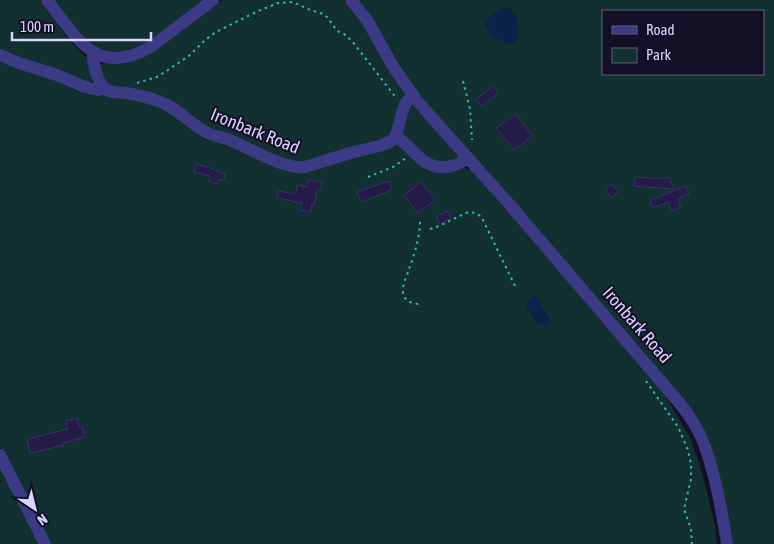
<svg xmlns="http://www.w3.org/2000/svg" width="774" height="544" font-family="'Asap Condensed',sans-serif">
<rect width="100%" height="100%" fill="#130f26"/>
<path fill="#12302f" fill-rule="evenodd" d="M0,0H40L68,39L87,58L93,80L90,83L0,52Z
M53,0H205C194,8 183,17 171,25C146,43 118,65 89,41C75,29 65,14 53,0Z
M222,0H343L358,15L406,96L392,137L304,166L209,131L176,107L111,89L98,66C104,61 110,62 117,62L208,10Z
M358,0H774V544H732L686,402L619,323L414,89ZM507,8L510,9C518,16 520,28 517,39L490,17L503,9ZM603,11H763V74H603Z
M0,57L157,102L294,169L396,142L415,156L466,168L471,170L657,382L691,439L702,472L715,525L717,544H50L0,446ZM420,183L435,200L418,213L404,195ZM536,297L543,309L550,318L539,324L527,308Z
M411,103L458,155L460,160L436,164L403,137L401,123Z
M0,464L40,544H0Z"/>
<path fill="#0c2248" d="M507,8C520,13 521,31 515,42L510,44C499,41 488,35 485,24C490,16 498,10 507,8Z
M534,296L538,298L543,309L550,318L551,321L548,324L542,325L539,324C532,316 519,303 534,296Z"/>
<path fill="#241b47" stroke="#3b2d73" d="M493,86L498,93L482,106L476,99Z
M516,114L532,136L514,150L496,128Z
M196,164L217,170V171L225,173L224,180L219,179L217,184L209,181L210,176L194,172Z
M635,177L662,179L669,177L674,189L634,186Z
M308,180L322,182L321,189H317L314,205L312,204L311,212L300,210L302,203L277,198L278,191L296,194L297,185L307,187Z
M389,181L392,190L361,202L357,192Z
M421,182L435,200L418,213L404,195Z
M612,184L618,193L611,198L605,188Z
M686,186L689,194L678,199L681,207L671,211L668,202L653,208L650,200Z
M447,211L451,218L440,224L436,217Z
M77,418L79,427H82L85,437L63,443L64,445L30,453L27,439L68,429L66,421Z"/>
<g fill="none" stroke-linecap="round" stroke-linejoin="round">
<path stroke="#2fb8b0" stroke-width="2" stroke-dasharray="2.5 4" stroke-linecap="butt" d="M463,81L470,109L472,140
M137,83L157,77L171,68L190,55L205,40L216,32L256,12L278,3L293,2L308,9L323,14L328,18L337,31L344,34L352,41L397,99
M368,177L393,167L406,158
M420,222C420,236 414,256 409,269C407,276 402,285 403,292C404,302 413,304 421,304
M430,229L439,226L466,213C475,211 480,214 484,222L515,286
M646,381L678,427L688,450L691,464V479L684,509L691,529L692,544"/>
<path stroke="#3d3a85" stroke-width="12" d="M47,0C77,38 97,79 152,46L213,0
M351,0L367,20L394,68L418,102L510,205L682,406C690,417 697,427 702,439C714,469 722,511 727,544
M93,52C92,62 98,85 107,90C112,93 120,92 126,93C138,95 152,98 163,103C179,110 190,123 204,131C212,136 221,137 230,140C249,148 285,170 305,167L350,153L379,146L390,142L395,138L397,132L402,113L405,104L412,95
M0,55L19,63L57,75L85,87L98,90L104,88
M395,136C414,147 421,169 445,167C454,166 461,164 468,158
M0,455L45,544"/>
</g>
<g text-anchor="middle" stroke-width="4" stroke-linejoin="round" paint-order="stroke">
<g font-size="18" fill="#d9d4ff" stroke="#130f26">
<text transform="translate(255 131) rotate(22)" y="6">Ironbark Road</text>
<text transform="translate(637 325) rotate(49)" y="6">Ironbark Road</text>
</g>
</g>
<rect x="602" y="10" width="162" height="65" fill="#130f26" stroke="#625e7d"/>
<rect x="612" y="26" width="25" height="8" fill="#3d3a85" stroke="#625e7d"/>
<text x="646" y="35" font-size="15" fill="#d9d4ff">Road</text>
<rect x="612" y="48" width="25" height="15" fill="#12302f" stroke="#625e7d"/>
<text x="646" y="60" font-size="15" fill="#d9d4ff">Park</text>
<g transform="translate(35 509) rotate(145)" stroke="#130f26" stroke-width="4" paint-order="stroke">
<path d="M0-4L9 19L0 12L-9 19Z" fill="#d9d4ff"/>
<text y="-8" font-size="14" font-weight="bold" text-anchor="middle" fill="#d9d4ff">N</text>
</g>
<path d="M12 32v8h139v-8" fill="none" stroke="#d9d4ff" stroke-width="2.5"/>
<text x="20" y="32" font-size="15" fill="#d9d4ff" stroke="#130f26" stroke-width="4" paint-order="stroke">100 m</text>
</svg>
